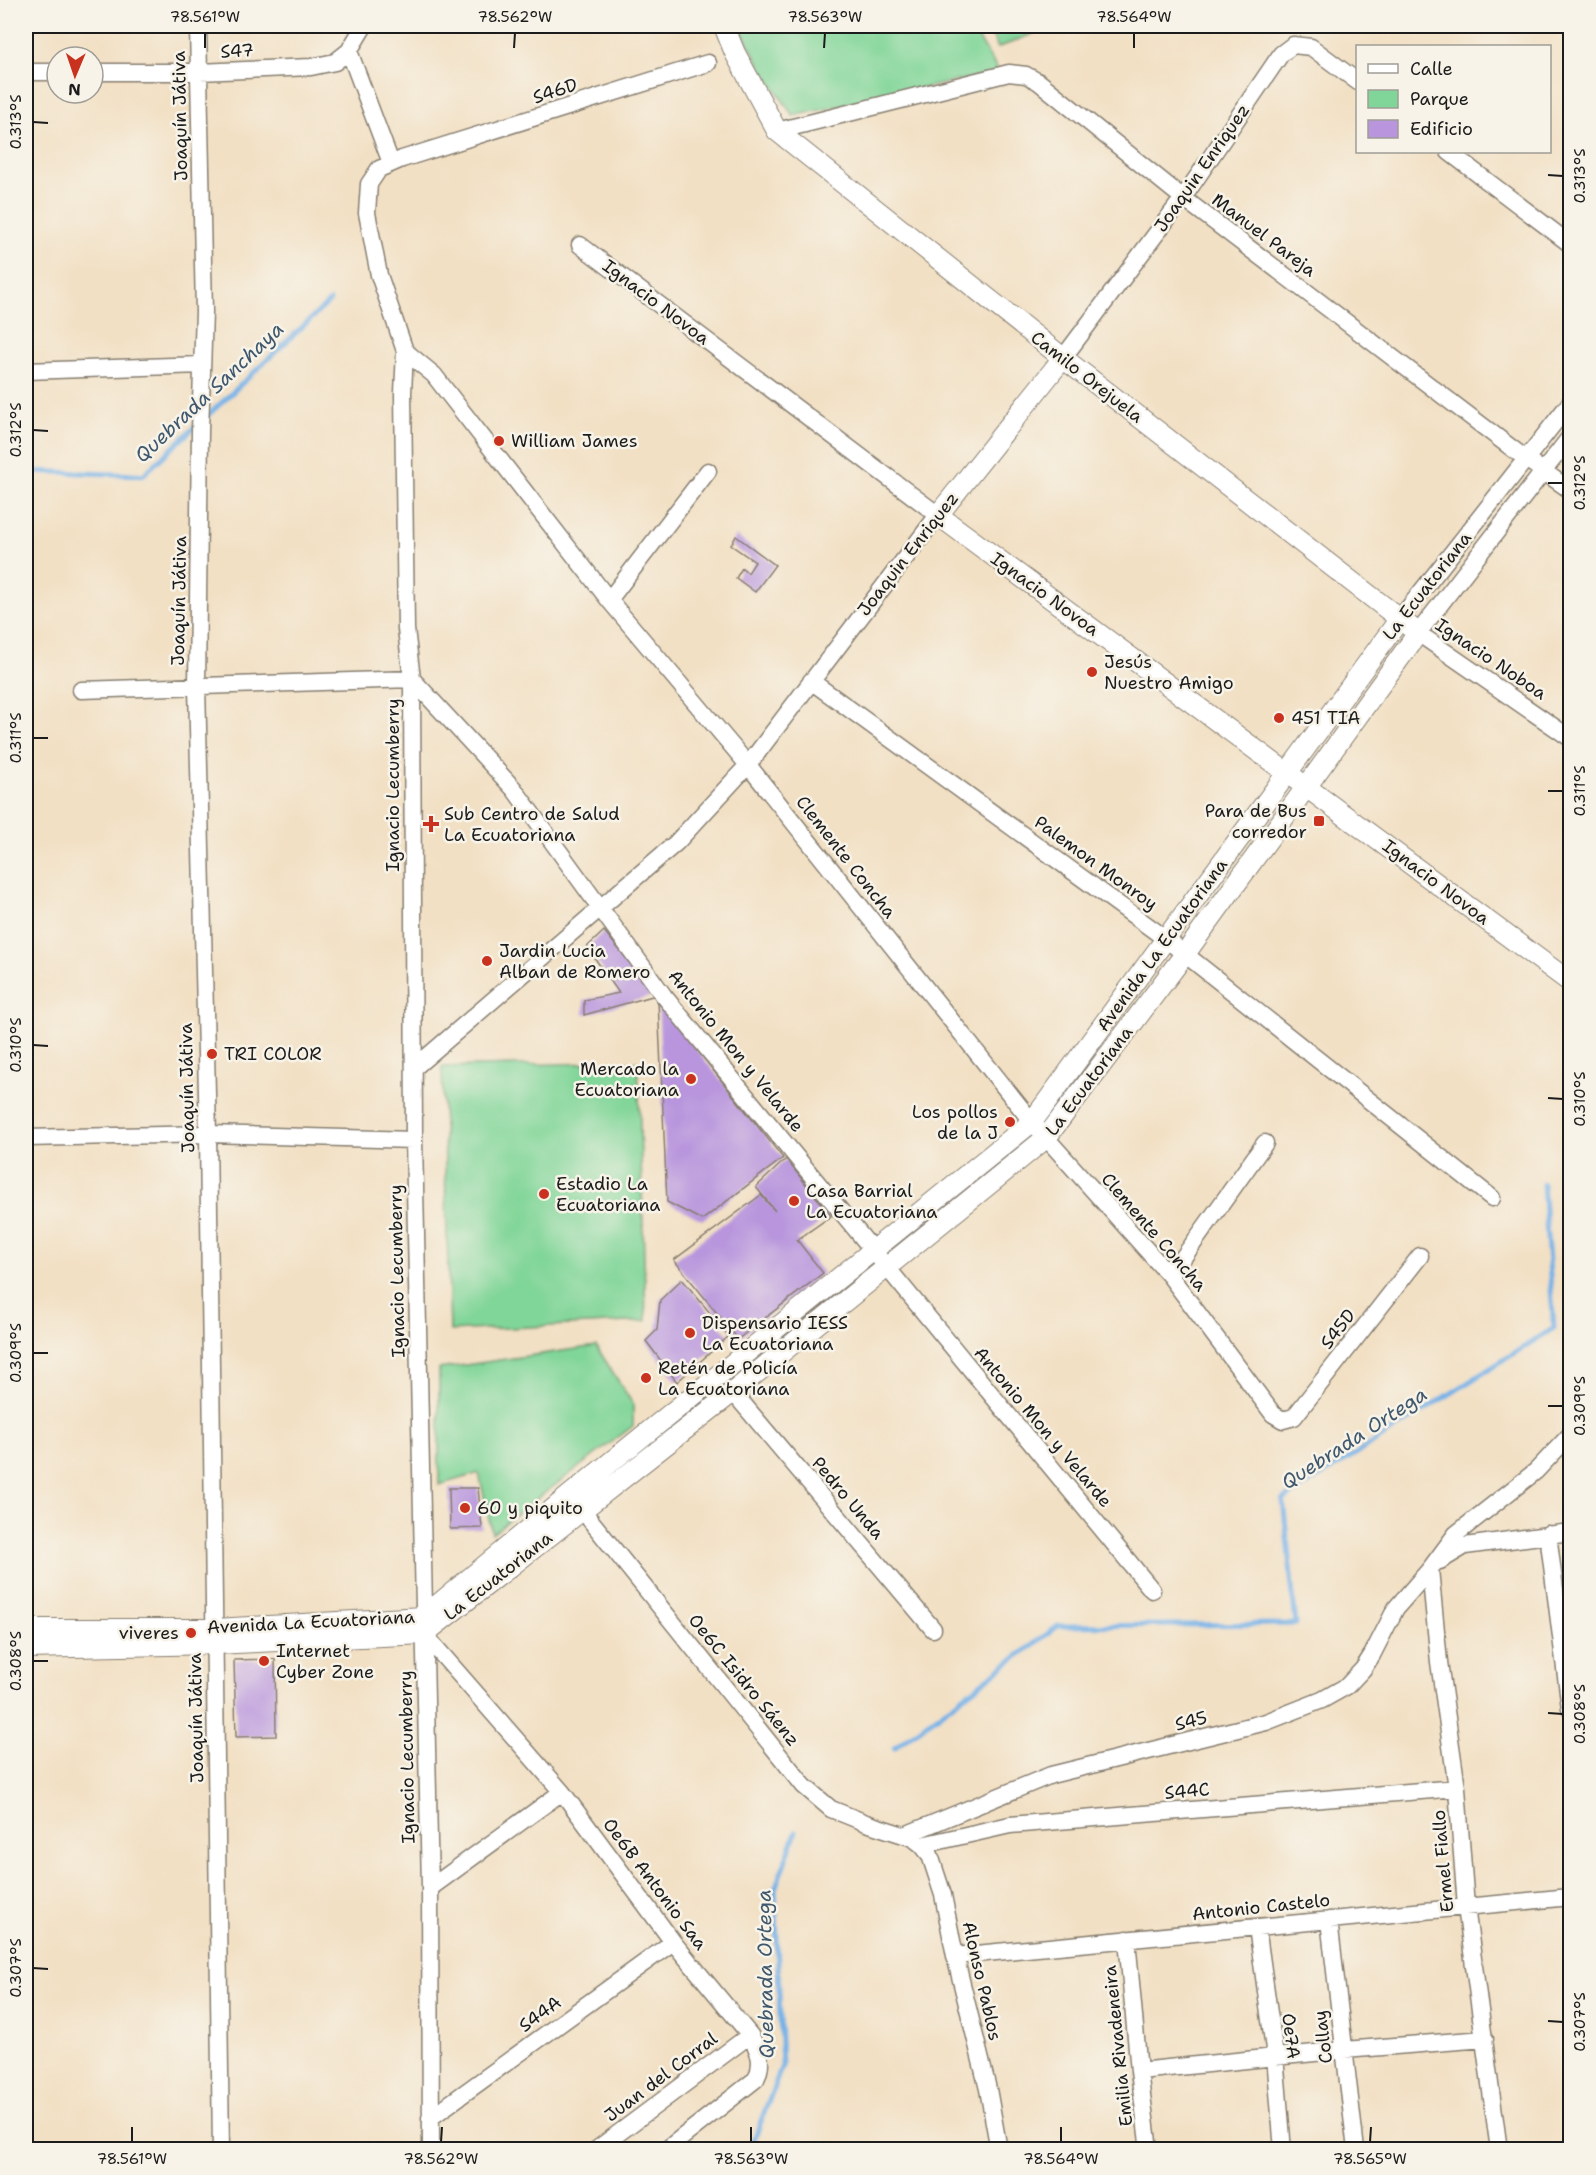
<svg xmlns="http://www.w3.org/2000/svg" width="1596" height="2175" font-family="'Shantell Sans',sans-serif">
<rect width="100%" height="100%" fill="#f7f3e8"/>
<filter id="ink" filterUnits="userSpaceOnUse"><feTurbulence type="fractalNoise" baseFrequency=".0167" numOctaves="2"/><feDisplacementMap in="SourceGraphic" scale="12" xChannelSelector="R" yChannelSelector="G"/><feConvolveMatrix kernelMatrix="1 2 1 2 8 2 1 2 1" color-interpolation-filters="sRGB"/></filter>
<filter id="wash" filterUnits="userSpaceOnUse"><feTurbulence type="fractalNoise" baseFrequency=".008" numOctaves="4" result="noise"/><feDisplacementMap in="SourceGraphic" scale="24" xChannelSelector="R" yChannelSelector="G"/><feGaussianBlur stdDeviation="1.35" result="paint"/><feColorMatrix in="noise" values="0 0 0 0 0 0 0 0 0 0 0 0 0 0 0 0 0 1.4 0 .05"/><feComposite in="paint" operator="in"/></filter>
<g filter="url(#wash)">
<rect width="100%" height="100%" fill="#f2e0c4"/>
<path fill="#80d598" stroke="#4e785a" stroke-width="1.5" d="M739,26H971L999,72L793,116L764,72Z
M988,26H1051L998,48Z
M638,1062L646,1321L450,1331L442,1067Z
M596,1346L633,1404V1426L492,1533L479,1473L439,1485V1369Z"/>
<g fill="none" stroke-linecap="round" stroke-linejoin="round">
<path stroke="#75b1e7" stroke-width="5" d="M204,419L330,301
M26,471L143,475L197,425
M894,1748L1058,1626L1296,1624L1283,1500L1554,1328L1543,1184
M750,2150L782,2066L775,1889L796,1832"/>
</g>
<g id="blocks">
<path fill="#b895dd" d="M736,536L775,565L755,592L736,578L742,568L748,573L755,562L731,545Z
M604,931L656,995L584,1015V1000L619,993L587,947Z
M658,1001L783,1158L702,1220L667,1202Z
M786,1159L831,1216L797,1240L823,1273L738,1339L674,1260L761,1195L775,1211L756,1187Z
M682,1279L729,1336L677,1382L646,1341L657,1330L660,1300Z
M449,1488H478L482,1528L450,1529Z
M275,1659L276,1736L236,1737L234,1660Z"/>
</g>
</g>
<g filter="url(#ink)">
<use href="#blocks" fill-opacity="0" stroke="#877e70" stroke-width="1.5"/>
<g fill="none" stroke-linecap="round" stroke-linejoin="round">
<defs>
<path id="minor" d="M198,26L204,312L200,431L197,686L208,1134L221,2150
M349,51L391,163
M26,72H57
M93,72H199L311,67L335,62L349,51L364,26
M777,131L1009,73L1026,75L1039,82L1183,198L1526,459L1570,490
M1449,152L1570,244
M405,351L379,275L367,213L369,184L379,169L402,159L708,63
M1063,358L1183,198L1281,54L1293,45L1311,47L1358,82
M26,371L202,365
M1570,437L1418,633L1570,738
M609,600L708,471
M1399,620L1570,403
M811,681L1166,939L1492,1198
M81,690L412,679L514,789L664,996L1152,1590
M414,1068L676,843L748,765L938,515L580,245
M26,1138L208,1134L414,1140
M1170,1276L1265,1143
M733,1392L933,1629
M575,1501L804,1786L831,1809L866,1823L913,1838L922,1845L930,1855L943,1895L955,1956L988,2089L999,2150
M1548,1534L1570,1708
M1440,1561L1465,1546L1570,1532
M1430,1569L1439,1662L1457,1788L1466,1907L1499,2150
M424,1634L562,1792L673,1942L750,2035C759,2051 764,2062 756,2079L666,2150
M905,1835L1051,1775L1266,1722L1322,1700L1347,1686L1363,1669L1372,1655L1396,1608L1430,1569L1456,1534L1536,1471L1570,1435
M922,1845L1010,1825L1457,1788
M430,1888L562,1792
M1329,1920L1356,2150
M1257,1927L1275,2056L1283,2150
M1127,1939L1139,2071L1149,2150
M955,1956L1570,1897
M1139,2071L1344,2050L1485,2039
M430,2118L673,1942
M431,2150L430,1888L414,1140L412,679L406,629L403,393L405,351L434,375L444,388L609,600L748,765L1032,1122L1170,1276L1273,1414L1283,1420L1294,1417L1420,1256
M596,2150L750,2035"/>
<path id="tertiary" d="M1063,358L938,515L1570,982
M26,1629H215L423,1617L570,1495L1032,1122L1399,620
M26,1648L215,1644L424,1634L733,1392L1046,1138L1185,954L1418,633L1063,358L777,131L735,53L724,26"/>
</defs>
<use href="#minor" stroke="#877e70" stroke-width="19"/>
<use href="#tertiary" stroke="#877e70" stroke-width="22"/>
<use href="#minor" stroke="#fff" stroke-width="16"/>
<use href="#tertiary" stroke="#fff" stroke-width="20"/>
</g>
</g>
<path fill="none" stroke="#1c1c1c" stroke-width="2" d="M205,48V33M514,48L515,33M824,48L825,33M1134,48V33M33,122L48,123M1548,175L1563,176M33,430L48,431M1548,483H1563M33,738H48M1548,791H1563M33,1045L48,1046M1548,1098L1563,1099M33,1353H48M1548,1406H1563M33,1661H48M1548,1713L1563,1714M33,1968L48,1969M1548,2021L1563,2022M132,2142V2127M441,2142L442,2127M751,2142V2127M1061,2142V2127M1370,2142L1371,2127"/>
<g fill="#c8321e" stroke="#f7f3e8" stroke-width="2">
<circle cx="499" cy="441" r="6"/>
<circle cx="1092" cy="672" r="6"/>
<circle cx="1279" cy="718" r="6"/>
<rect x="1313" y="815" width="12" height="12" rx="3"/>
<path d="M428 815h6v6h6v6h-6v6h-6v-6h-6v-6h6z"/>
<circle cx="487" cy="961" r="6"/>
<circle cx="212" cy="1054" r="6"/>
<circle cx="691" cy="1079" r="6"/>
<circle cx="1010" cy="1122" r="6"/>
<circle cx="544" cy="1194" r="6"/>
<circle cx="794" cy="1201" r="6"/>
<circle cx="690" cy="1333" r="6"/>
<circle cx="646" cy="1378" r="6"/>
<circle cx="465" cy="1508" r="6"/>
<circle cx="191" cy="1633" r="6"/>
<circle cx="264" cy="1661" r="6"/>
</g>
<g text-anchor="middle" stroke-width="5" stroke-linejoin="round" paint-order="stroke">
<g font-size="18" fill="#1c1c1c" stroke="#f7f3e8">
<text transform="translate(237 51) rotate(-3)" y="6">S47</text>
<text transform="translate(555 91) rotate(-18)" y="6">S46D</text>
<text transform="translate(180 116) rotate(-91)" y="6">Joaquín Játiva</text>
<text transform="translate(1202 168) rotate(-55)" y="6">Joaquin Enriquez</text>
<text transform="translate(1264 235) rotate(37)" y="6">Manuel Pareja</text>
<text transform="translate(656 302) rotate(37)" y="6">Ignacio Novoa</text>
<text transform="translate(1087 377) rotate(38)" y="6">Camilo Orejuela</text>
<text transform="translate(908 554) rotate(-52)" y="6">Joaquin Enriquez</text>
<text transform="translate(1427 586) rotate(-52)" y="6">La Ecuatoriana</text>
<text transform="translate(1045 594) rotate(36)" y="6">Ignacio Novoa</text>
<text transform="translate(179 601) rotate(-89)" y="6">Joaquín Játiva</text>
<text transform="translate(1491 659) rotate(34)" y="6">Ignacio Noboa</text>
<text transform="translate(393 785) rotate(-90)" y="6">Ignacio Lecumberry</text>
<text transform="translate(846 857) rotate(52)" y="6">Clemente Concha</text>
<text transform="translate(1096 863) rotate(36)" y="6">Palemon Monroy</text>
<text transform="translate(1436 882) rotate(37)" y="6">Ignacio Novoa</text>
<text transform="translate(1162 945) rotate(-54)" y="6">Avenida La Ecuatoriana</text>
<text transform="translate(736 1051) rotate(51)" y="6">Antonio Mon y Velarde</text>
<text transform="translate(1089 1081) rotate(-53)" y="6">La Ecuatoriana</text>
<text transform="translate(187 1088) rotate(-91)" y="6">Joaquín Játiva</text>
<text transform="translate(1154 1232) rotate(49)" y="6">Clemente Concha</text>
<text transform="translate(397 1271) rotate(-91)" y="6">Ignacio Lecumberry</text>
<text transform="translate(1338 1329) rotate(-52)" y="6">S45D</text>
<text transform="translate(1043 1427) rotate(50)" y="6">Antonio Mon y Velarde</text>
<text transform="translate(848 1498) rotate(50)" y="6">Pedro Unda</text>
<text transform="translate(498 1576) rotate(-38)" y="6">La Ecuatoriana</text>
<text transform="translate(311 1622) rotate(-3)" y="6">Avenida La Ecuatoriana</text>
<text transform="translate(744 1680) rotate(51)" y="6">Oe6C Isidro Sáenz</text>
<text transform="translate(196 1718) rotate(-91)" y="6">Joaquín Játiva</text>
<text transform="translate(1191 1721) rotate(-14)" y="6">S45</text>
<text transform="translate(407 1757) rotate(-91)" y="6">Ignacio Lecumberry</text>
<text transform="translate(1187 1791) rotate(-5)" y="6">S44C</text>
<text transform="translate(1443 1861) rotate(-95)" y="6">Ermel Fiallo</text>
<text transform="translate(655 1884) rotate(53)" y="6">Oe6B Antonio Saa</text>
<text transform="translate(1261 1907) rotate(-6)" y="6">Antonio Castelo</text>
<text transform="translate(982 1981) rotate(77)" y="6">Alonso Pablos</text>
<text transform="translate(540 2014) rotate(-36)" y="6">S44A</text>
<text transform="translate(1291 2036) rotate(83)" y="6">Oe7A</text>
<text transform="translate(1323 2037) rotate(-97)" y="6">Collay</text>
<text transform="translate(1118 2046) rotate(-96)" y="6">Emilia Rivadeneira</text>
<text transform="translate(661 2077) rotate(-37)" y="6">Juan del Corral</text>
</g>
<g font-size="18" fill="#1c1c1c" stroke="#f7f3e8" text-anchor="start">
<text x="511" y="447">William James</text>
<text x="1104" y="668">Jesús<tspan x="1104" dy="21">Nuestro Amigo</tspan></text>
<text x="1291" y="724">451 TIA</text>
<text x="1307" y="817" text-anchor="end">Para de Bus<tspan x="1307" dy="21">corredor</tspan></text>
<text x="444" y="820">Sub Centro de Salud<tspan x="444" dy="21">La Ecuatoriana</tspan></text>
<text x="499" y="957">Jardin Lucia<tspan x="499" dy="21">Alban de Romero</tspan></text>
<text x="224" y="1060">TRI COLOR</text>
<text x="679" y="1075" text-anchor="end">Mercado la<tspan x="679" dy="21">Ecuatoriana</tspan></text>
<text x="998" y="1118" text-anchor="end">Los pollos<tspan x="998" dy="21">de la J</tspan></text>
<text x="556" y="1190">Estadio La<tspan x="556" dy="21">Ecuatoriana</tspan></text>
<text x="806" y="1197">Casa Barrial<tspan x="806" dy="21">La Ecuatoriana</tspan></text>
<text x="702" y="1329">Dispensario IESS<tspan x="702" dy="21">La Ecuatoriana</tspan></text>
<text x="658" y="1374">Retén de Policía<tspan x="658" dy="21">La Ecuatoriana</tspan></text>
<text x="477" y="1514">60 y piquito</text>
<text x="179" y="1639" text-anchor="end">viveres</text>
<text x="276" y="1657">Internet<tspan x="276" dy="21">Cyber Zone</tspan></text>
</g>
<g font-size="20" font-style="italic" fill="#40586d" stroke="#f7f3e8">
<text transform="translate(209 392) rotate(-43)" y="7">Quebrada Sanchaya</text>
<text transform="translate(1354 1438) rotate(-33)" y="7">Quebrada Ortega</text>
<text transform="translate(765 1974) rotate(-91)" y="7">Quebrada Ortega</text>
</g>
</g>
<rect width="1596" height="2175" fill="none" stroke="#f7f3e8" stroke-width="66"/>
<rect x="1356" y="45" width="195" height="108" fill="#f7f3e8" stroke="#9f9d96" stroke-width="1.5"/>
<rect x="1368" y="64" width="30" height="9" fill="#ffffff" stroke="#9f9d96" stroke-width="1.5"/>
<text x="1410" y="75" font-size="18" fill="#1c1c1c">Calle</text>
<rect x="1368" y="90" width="30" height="18" fill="#80d598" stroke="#9f9d96" stroke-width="1.5"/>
<text x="1410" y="105" font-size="18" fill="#1c1c1c">Parque</text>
<rect x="1368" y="120" width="30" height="18" fill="#b895dd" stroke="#9f9d96" stroke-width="1.5"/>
<text x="1410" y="135" font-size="18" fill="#1c1c1c">Edificio</text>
<g transform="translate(75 75) rotate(182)"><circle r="28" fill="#f7f3e8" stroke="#9f9d96" stroke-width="1.5"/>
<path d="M0-4.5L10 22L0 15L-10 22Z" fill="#c8321e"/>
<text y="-9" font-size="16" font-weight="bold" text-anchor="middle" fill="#1c1c1c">N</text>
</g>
<rect x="33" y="33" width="1530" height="2109" fill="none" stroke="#1c1c1c" stroke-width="2"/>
<g font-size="15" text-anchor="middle" fill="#1c1c1c">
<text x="205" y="22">78.561°W</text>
<text x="515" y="22">78.562°W</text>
<text x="825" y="22">78.563°W</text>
<text x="1134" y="22">78.564°W</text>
<text transform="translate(16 122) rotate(-90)" y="5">0.313°S</text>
<text transform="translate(1580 176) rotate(-90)" y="5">0.313°S</text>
<text transform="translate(16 430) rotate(-90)" y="5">0.312°S</text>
<text transform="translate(1580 483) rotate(-90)" y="5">0.312°S</text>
<text transform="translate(16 738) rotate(-90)" y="5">0.311°S</text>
<text transform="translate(1580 791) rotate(-90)" y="5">0.311°S</text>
<text transform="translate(16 1045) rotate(-90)" y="5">0.310°S</text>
<text transform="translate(1580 1099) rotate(-90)" y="5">0.310°S</text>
<text transform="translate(16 1353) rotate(-90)" y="5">0.309°S</text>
<text transform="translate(1580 1406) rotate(-90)" y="5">0.309°S</text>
<text transform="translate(16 1661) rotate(-90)" y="5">0.308°S</text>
<text transform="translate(1580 1714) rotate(-90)" y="5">0.308°S</text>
<text transform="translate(16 1968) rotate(-90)" y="5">0.307°S</text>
<text transform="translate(1580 2022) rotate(-90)" y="5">0.307°S</text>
<text x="132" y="2164">78.561°W</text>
<text x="441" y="2164">78.562°W</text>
<text x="751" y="2164">78.563°W</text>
<text x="1061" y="2164">78.564°W</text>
<text x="1370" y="2164">78.565°W</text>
</g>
</svg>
